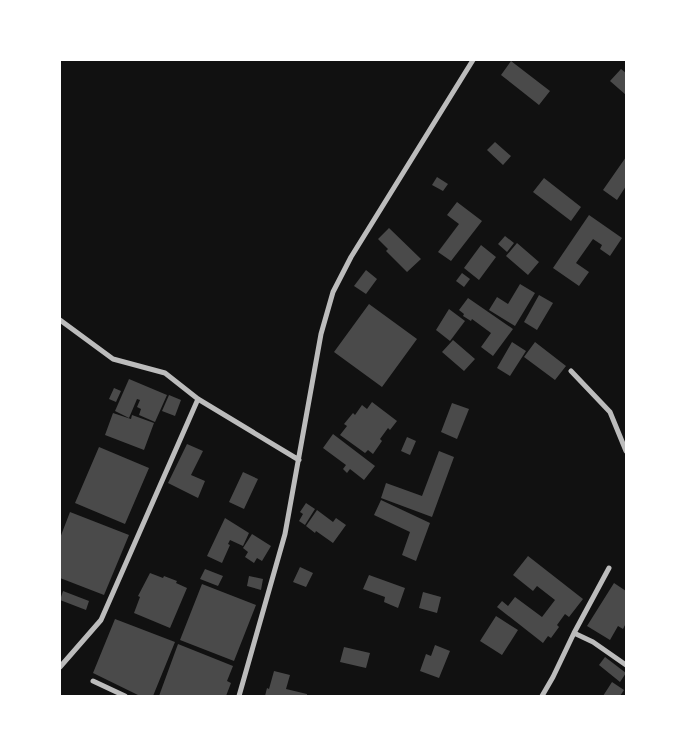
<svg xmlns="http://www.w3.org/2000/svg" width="686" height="756" font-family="'Open Sans',sans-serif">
<rect width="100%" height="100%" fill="#111"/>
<path fill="#4a4a4a" d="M511,61L550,91L539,105L501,75Z
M621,69L626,73V95L610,81Z
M495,142L511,156L503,165L487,150Z
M626,157V186L617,200L603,190Z
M437,177L448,184L443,191L432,185Z
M544,178L581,207L571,221L533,192Z
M457,202L482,221L451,261L438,252L459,224L447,215Z
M589,215L622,238L610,256L600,249L602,245L593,239L576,263L589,272L579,286L553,268Z
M389,228L421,259L407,272L386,251L388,249L378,239Z
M505,236L514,243L507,252L498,244Z
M517,243L539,262L528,275L506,256Z
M481,245L496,257L479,280L464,268Z
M366,270L377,279L366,294L354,286Z
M462,273L470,279L464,287L456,281Z
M520,284L535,293L515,326L489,310L497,297L508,304Z
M539,295L553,303L537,330L524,322Z
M468,298L513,329L493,356L481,347L491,333L472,319L471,321L463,316L464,314L459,310Z
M369,304L417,339L382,387L334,352Z
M449,309L465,321L450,341L436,330Z
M453,340L475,359L464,371L442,352Z
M512,342L526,351L510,376L497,368Z
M535,342L566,366L555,380L524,357Z
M129,379L167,395L155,422L139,415L141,409L137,407L140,400L137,399L129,418L115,411Z
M114,388L121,391L116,402L109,399Z
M169,395L181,400L175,416L162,411Z
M372,402L397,421L390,430L388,428L380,439L382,441L373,454L368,450L365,453L340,435L347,426L344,424L353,413L355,415L362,405L367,409Z
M452,403L469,409L457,439L441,432Z
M113,413L131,419L132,415L154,423L144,450L105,435Z
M333,434L375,466L364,480L350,469L347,473L343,469L346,465L323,448Z
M407,437L416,441L410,455L401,451Z
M187,444L203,451L191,475L205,481L198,498L168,483Z
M99,447L149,468L125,524L75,503Z
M439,451L454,457L432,517L381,498L386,483L422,496Z
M243,472L258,479L244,509L229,502Z
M381,500L430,523L416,561L402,555L410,532L374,515Z
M306,503L315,509L305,525L299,521L303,514L300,512Z
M317,510L333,522L336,518L346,525L333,543L316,531L315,533L306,526Z
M70,512L129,535L104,595L60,578V538Z
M225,518L249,533L243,546L230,540L228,544L230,545L222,563L207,556Z
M252,534L271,546L262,561L257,558L254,563L245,557L248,552L243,548Z
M528,556L583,599L569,617L565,614L557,625L559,627L551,638L548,636L543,643L497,607L502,601L508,606L515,597L542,617L555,600L537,586L533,591L513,575Z
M300,567L313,573L306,587L293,582Z
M205,569L223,576L218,586L200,579Z
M150,573L163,578L164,576L177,581L176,583L187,588L170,628L134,613L140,597L138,596Z
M369,575L405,588L398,608L384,602L385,597L363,589Z
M249,576L263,579L261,590L247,586Z
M614,583L626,591V623L623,629L618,626L610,640L587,626Z
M202,584L256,605L234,661L180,640Z
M63,591L89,601L86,610L60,600Z
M423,592L441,597L437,613L419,608Z
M496,616L518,630L502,655L480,641Z
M115,619L175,642L153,696H140L93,673Z
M178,644L233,666L227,681L231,683L226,696H159Z
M435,645L450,651L439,678L420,671L426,654L431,656Z
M344,647L370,653L366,668L340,662Z
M605,657L626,673L620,682L599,665Z
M274,671L290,675L286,689L307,694V696H265L267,688L269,689Z
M612,682L624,690L620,696H603Z"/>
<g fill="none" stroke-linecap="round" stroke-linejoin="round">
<path stroke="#bcbcbc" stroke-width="5" d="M60,320L113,359L165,373L198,399L299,460
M571,371L610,412L626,451
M574,633L593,642L626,665
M60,667L101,620L198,399
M93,681L125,696
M239,696L285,534L321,334L333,292L351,257L473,60
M542,696L553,677L574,633L609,568"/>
</g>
<rect width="686" height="756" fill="none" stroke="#ffffff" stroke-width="122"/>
</svg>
